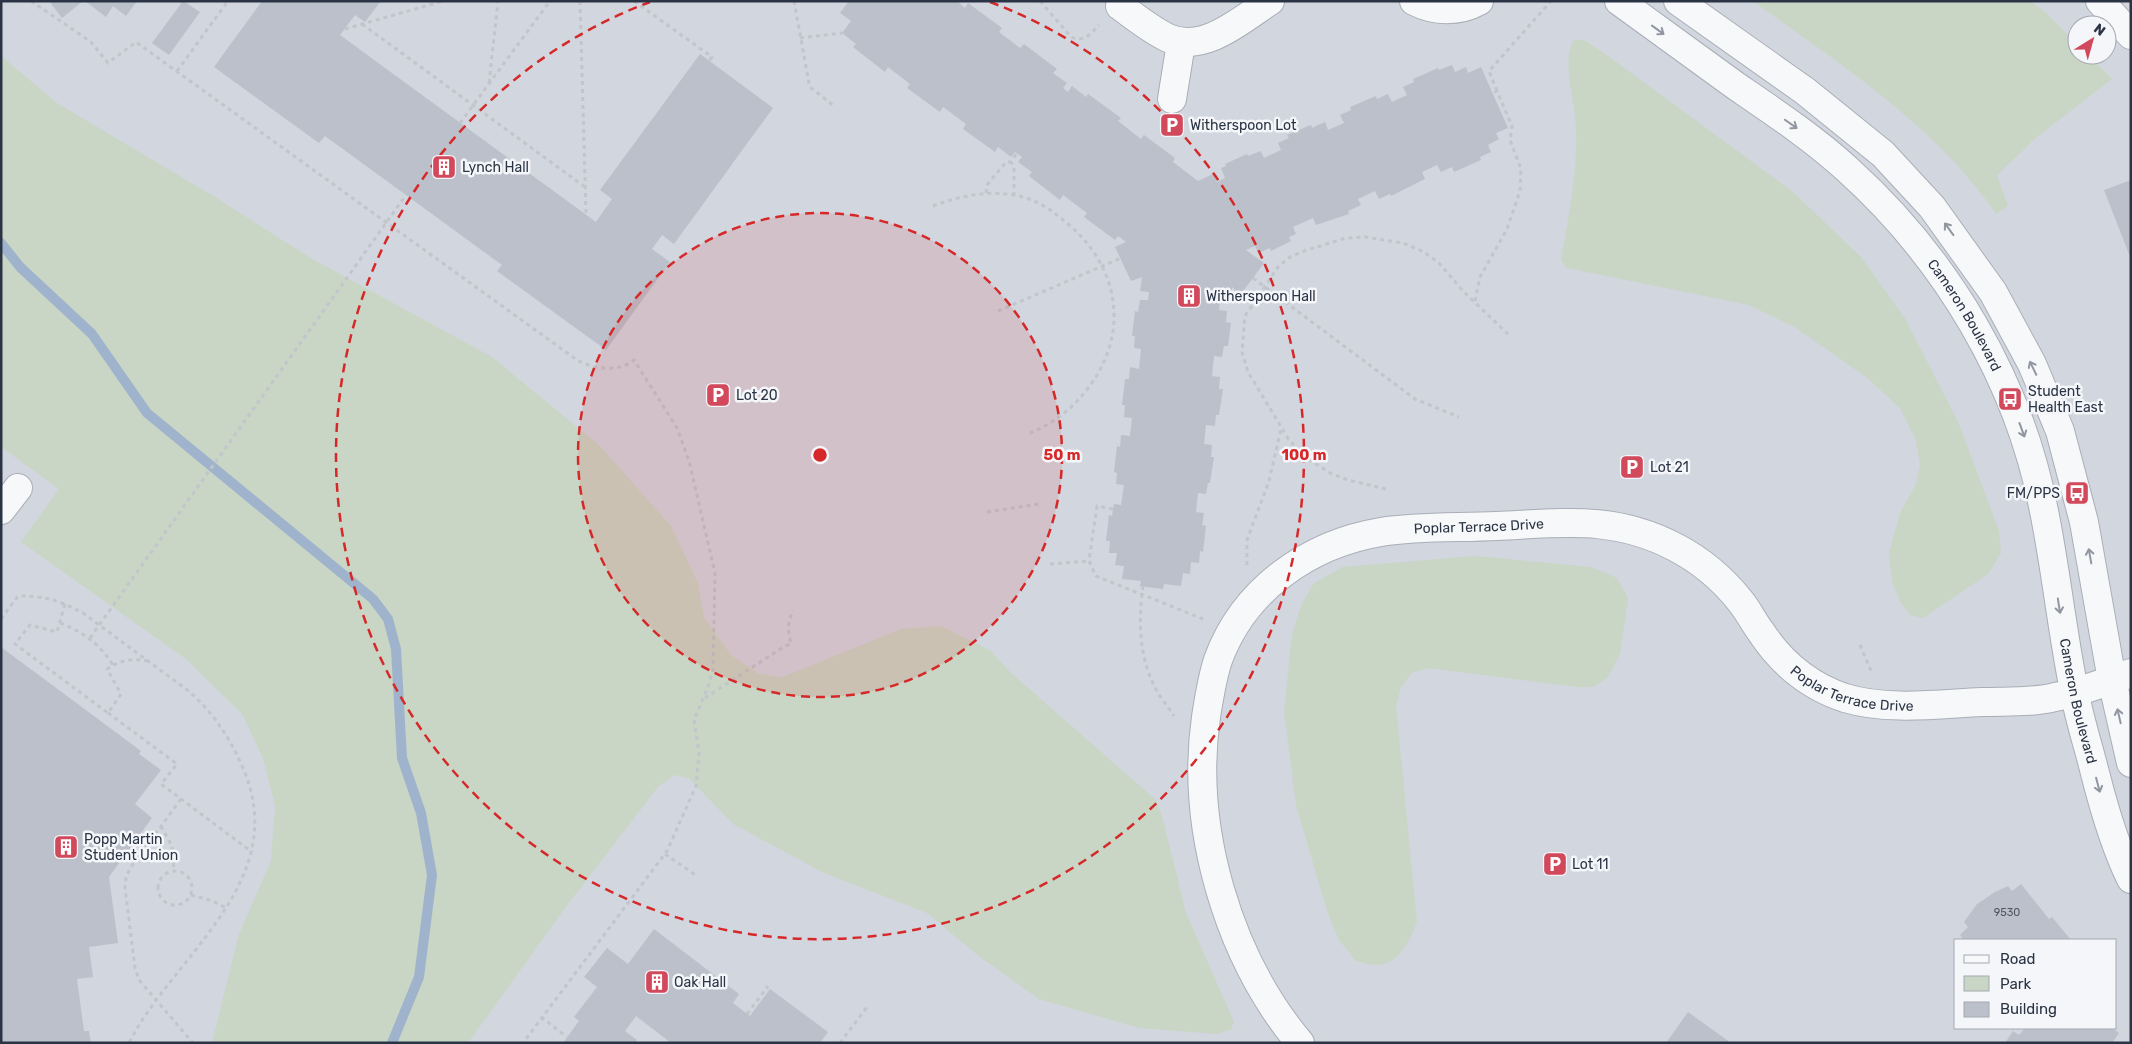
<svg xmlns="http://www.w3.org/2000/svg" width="2132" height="1044" font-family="Rubik,sans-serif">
<rect width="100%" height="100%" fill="#e4e7ec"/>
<path fill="#d2d6de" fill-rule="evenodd" d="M1,1H2131V1043H1ZM2077,25H2107V55H2077ZM1956,940H2116V1028H1956Z"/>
<path fill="#c9d6c5" d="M1753,1H2030L2045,12L2077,44V55H2088L2112,79L2037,137L1997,175L2008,206L1996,214C1938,127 1837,62 1753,1Z
M1574,40H1584L1604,53L1792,191L1861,257L1906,320L1959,424L1999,531L2001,553L1988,574L1923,618L1910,615L1901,603L1892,582L1889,553L1900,513L1916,484L1920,465L1916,440L1900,408L1866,377L1796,328L1749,305L1567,268L1561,260C1569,212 1580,164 1575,115C1573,95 1562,56 1574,40Z
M1,56L57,103L215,197L309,257L492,357L600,446L671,526L698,583L704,617L731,655L759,674L783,677L901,629L941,626L991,651L1010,672L1156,800L1162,816L1186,913L1234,1022L1231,1029L1218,1034L1139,1028L1039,999L980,957L927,913L824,873L733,824L689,778L674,775L658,787L565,908L468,1043H212L239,934L271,861L275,806L263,758L242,714L186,659L21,542L59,489L1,447Z
M1475,556L1591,567L1617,578L1628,598L1620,654L1608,677L1593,687H1577L1428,668L1412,673L1401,687L1396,706L1417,922C1409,941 1400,964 1376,965C1370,965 1362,962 1356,961L1339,940L1327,911L1296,805L1284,711L1292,634L1301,606L1313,584L1342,567Z"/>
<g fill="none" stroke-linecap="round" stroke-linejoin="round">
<path stroke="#9fb4cc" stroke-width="10" d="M1,243L20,267L92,334L147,413L373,599L388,619L396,649L402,758L421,813L432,875L419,977L392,1043"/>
</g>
<path fill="#bbc0ca" d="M49,1H83L62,18Z
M85,1H137L126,16L113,6L106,17Z
M183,1L200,12L169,55L152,43Z
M262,1H381L365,22L355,15L340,35L596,222L612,199L600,190L700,54L773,108L674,244L662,235L652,249L670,262L606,350L497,271L502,265L325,136L319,143L214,67Z
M849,1H957L965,8L968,3L1002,28L999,32L1020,48L1024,44L1057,69L1053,73L1067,83L1063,88L1068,92L1072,86L1086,97L1088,94L1121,118L1118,121L1141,139L1144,135L1175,158L1173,162L1198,181L1213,174L1217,182L1225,178L1221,168L1226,166L1225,164L1247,154L1248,156L1261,151L1264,158L1281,150L1278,143L1289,138L1287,135L1311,125L1312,128L1325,122L1328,130L1344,123L1340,115L1351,110L1350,107L1376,96L1377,99L1388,94L1392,102L1407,95L1403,87L1414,82L1413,79L1438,68L1439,70L1452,65L1455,72L1466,67L1468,73L1481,67L1508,128L1496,133L1499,139L1488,145L1491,152L1480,157L1481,160L1454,172L1452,167L1441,172L1437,165L1422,172L1425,179L1391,196L1390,194L1379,199L1375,191L1358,199L1361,205L1348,211L1349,214L1316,225L1313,218L1293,227L1296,234L1289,237L1291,241L1271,251L1270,248L1258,253L1255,246L1246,250L1264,263L1241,294L1232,287L1230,300L1220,299L1219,310L1227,311L1226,322L1231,323L1228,346H1224L1222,357L1214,356L1212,376L1220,377L1219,389H1223L1219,415H1216L1215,426L1206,425L1204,444L1212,445L1211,457H1214L1210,483H1208L1206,494L1198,493L1196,512L1204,513L1202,525L1206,526L1203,552L1200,551L1199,563L1191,562L1190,574L1183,573L1181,586L1164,584L1163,589L1140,586L1141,581L1122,579L1124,566L1115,565L1117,553H1109L1110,541H1106L1109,515L1112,516L1114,504L1121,505L1124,485L1116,484L1117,473L1114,472L1117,446L1120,447L1121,435L1130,436L1132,418L1124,417L1125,405H1122L1125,379H1129L1130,367L1139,369L1141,349L1134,348L1135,336H1132L1135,311L1138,312L1140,300H1148L1149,292L1140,291L1142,277L1131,281L1115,247L1126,242L1118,236L1115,240L1084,217L1087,213L1063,195L1060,200L1029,176L1032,172L1018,162L1022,157L1015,152L1011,157L998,147L995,152L963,129L966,124L943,107L940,112L907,88L910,84L888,67L885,72L853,47L856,44L842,33L851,21L840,13Z
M2131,180V259L2104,190Z
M1,647L141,751L139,754L161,770L135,804L152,818L109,877L118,943L89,947L93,977L77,979L84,1031H89L91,1043H1Z
M2021,884L2049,919L2052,917L2071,940H1964L1960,935L1968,927L1964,922L1977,904L1995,892L2008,886L2012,891Z
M654,929L739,994L733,1003L750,1016L770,989L828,1032L820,1043H671L636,1016L625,1031L637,1040L635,1043H563L579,1021L574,1017L597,987L584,977L607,948L628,964Z
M1688,1012L1731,1043H1666Z
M2025,1028H2112L2119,1033L2112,1043H2005L2013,1031L2019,1035Z"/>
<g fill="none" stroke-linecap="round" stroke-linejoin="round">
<defs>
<g id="minor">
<path d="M1414,1C1435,12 1459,12 1479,1"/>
<path id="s1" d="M1619,1C1658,29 1697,58 1736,86C1774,112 1813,138 1847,169C1946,258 2019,380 2044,511C2056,570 2062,631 2074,690C2079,718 2088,745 2095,773C2104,809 2115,846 2131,879"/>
<path d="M1678,1L1805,91L1883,154L1932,207L1993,292L2032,364L2060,431L2084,522L2112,680L2131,763"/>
<path d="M2100,1L2131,35"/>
<path d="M1120,6C1135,17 1151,30 1168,38C1204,54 1242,19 1270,1"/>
<path d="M1172,99L1181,43"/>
<path d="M1,510L18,488"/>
<path id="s2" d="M1300,1043C1228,957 1190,828 1206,717C1209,698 1212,678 1218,660C1244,589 1309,544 1381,532C1419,526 1459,528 1497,526C1562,523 1614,515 1675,547C1700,560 1723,579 1741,602C1749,612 1754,623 1761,632C1782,664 1809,686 1845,698C1888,711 1938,704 1982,702C2006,701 2032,703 2055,697C2080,692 2106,682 2131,673"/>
</g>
</defs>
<use href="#minor" stroke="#a9aeb7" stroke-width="30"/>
<path stroke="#c2c5cb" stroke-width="3" stroke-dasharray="4 4" stroke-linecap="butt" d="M31,1L91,42L108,63L136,42L577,360C594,369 618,373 634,360L677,428L689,461L715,573L713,670L709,684L694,720L699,753L696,786L667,851L523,1043
M580,1L586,214
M634,1L712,57L709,61
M794,1L809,83L810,87L834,106
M1040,1L1071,37C1083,43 1091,34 1099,25
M362,24L585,187
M345,29L443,1
M800,38L842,33
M177,71L228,1
M489,83L498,1
M1497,91L1489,71L1551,1
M460,123L550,1
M986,193L987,185L1006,162H1011
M1014,196V167L1011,162L1017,153
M933,206C962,195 992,189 1023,197C1041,202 1054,212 1068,224C1119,267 1130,332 1089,387C1073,408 1055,423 1030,433
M1253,278L1415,399L1459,417
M1475,301L1480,277L1507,229L1520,191L1521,169L1510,140L1512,126L1497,91L1493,93
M998,311L1121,258
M1386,489L1348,480L1332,474L1308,459L1289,440L1248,372L1242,352L1245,316L1278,267L1290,257L1304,251L1346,238L1365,237L1403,243L1424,252L1439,263L1463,291L1511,337
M1113,509L1097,506L1089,561L1096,576L1203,619
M987,512L1039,504
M1050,564L1089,561
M1247,565V540L1269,481L1281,429
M1143,586C1138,623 1139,660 1158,693C1163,701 1169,708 1174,716
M65,604L57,632L30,625L15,644L108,713L121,694L107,669C121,660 131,658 148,661
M1,619L18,596C46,596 58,600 83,613L190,692C216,716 232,741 245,773C289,884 173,956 129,1043
M60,623C83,632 100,644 113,665
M90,638L406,195
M1860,645L1871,671
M705,698L785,646L791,644L788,628L792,610
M108,713L177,764L161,784L252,852
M181,799L131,867L126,877L125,888L135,968L139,980L193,1043
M161,826L172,846L174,872
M665,854L697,876
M158 888a17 17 0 1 1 34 0a17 17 0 1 1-34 0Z
M191,895L213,901L226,908
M747,1014L768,986
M541,1017L567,1037
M840,1043L867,1007"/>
<use href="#minor" stroke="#f7f8fa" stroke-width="28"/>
</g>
<defs><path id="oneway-shaft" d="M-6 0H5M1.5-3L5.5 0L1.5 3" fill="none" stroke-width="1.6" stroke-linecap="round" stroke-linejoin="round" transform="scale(1.25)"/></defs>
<g stroke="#9196a0">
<use href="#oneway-shaft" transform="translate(1658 30) rotate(36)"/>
<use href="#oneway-shaft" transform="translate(1791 124) rotate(35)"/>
<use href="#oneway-shaft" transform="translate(1949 229) rotate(-126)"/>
<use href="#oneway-shaft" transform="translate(2033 368) rotate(-116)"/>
<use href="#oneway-shaft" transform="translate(2022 430) rotate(70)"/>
<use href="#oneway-shaft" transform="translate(2090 556) rotate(-100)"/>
<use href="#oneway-shaft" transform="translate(2059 606) rotate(81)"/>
<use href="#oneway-shaft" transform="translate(2119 716) rotate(-103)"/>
<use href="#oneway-shaft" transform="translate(2098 785) rotate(75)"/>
</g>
<circle cx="820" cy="455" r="242" fill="#d62828" fill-opacity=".12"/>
<g fill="none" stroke="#d62828" stroke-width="2.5" stroke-dasharray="9 6">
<circle cx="820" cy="455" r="242"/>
<path d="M990 2A484 484 0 1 1 650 2"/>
</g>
<defs>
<symbol id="parking-square" viewBox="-11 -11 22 22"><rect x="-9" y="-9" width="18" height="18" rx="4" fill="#d1495b" stroke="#f4f6f9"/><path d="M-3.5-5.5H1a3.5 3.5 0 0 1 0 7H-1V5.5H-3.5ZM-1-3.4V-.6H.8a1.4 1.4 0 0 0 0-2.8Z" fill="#fff"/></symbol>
<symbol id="building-square" viewBox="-11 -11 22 22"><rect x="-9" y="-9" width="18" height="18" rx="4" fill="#d1495b" stroke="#f4f6f9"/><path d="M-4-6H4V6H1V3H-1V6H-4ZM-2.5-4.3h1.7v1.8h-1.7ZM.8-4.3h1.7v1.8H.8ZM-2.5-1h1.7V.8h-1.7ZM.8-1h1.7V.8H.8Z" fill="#fff"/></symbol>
<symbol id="bus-square" viewBox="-11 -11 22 22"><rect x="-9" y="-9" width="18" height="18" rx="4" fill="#d1495b" stroke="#f4f6f9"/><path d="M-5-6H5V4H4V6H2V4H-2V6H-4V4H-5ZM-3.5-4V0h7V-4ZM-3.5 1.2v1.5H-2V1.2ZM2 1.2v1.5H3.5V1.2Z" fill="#fff"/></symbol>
</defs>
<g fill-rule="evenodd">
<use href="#parking-square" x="1158" y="111" width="28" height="28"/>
<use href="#building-square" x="430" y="153" width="28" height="28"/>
<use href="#building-square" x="1175" y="282" width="28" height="28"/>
<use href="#parking-square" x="704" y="381" width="28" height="28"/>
<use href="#bus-square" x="1996" y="385" width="28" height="28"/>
<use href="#parking-square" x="1618" y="453" width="28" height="28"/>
<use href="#bus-square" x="2063" y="479" width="28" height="28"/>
<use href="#building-square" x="52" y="833" width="28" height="28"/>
<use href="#parking-square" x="1541" y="850" width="28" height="28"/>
<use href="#building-square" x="643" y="968" width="28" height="28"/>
</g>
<g text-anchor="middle" stroke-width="5" stroke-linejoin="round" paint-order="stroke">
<g font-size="11" fill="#4f5766">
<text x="2007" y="916">9530</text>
</g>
<g font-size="14" fill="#2b3445" stroke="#f4f6f9" text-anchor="start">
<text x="1190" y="130">Witherspoon Lot</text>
<text x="462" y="172">Lynch Hall</text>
<text x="1206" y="301">Witherspoon Hall</text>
<text x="2028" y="396">Student<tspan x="2028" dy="16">Health East</tspan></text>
<text x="736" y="400">Lot 20</text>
<text x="1650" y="472">Lot 21</text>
<text x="2060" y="498" text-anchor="end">FM/PPS</text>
<text x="84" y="844">Popp Martin<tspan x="84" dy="16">Student Union</tspan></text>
<text x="1572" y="869">Lot 11</text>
<text x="674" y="987">Oak Hall</text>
</g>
<g font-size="14" fill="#2b3445" stroke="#f4f6f9">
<text dy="5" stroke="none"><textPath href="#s1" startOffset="472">Cameron Boulevard</textPath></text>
<text dy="5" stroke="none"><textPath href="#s2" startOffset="722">Poplar Terrace Drive</textPath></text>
<text dy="5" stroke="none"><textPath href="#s2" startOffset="1158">Poplar Terrace Drive</textPath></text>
<text dy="5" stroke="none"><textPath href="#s1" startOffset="878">Cameron Boulevard</textPath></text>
</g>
</g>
<circle cx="820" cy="455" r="8" fill="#d62828" stroke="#f4f6f9" stroke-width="2.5"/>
<g font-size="15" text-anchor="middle" font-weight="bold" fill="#d62828" stroke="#f4f6f9" stroke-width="5" stroke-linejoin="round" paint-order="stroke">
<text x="1062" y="460">50 m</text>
<text x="1304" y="460">100 m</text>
</g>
<rect width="2132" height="1044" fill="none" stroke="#2b3445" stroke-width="5"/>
<rect x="1954" y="939" width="162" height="90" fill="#f4f6f9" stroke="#a4a8b1"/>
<rect x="1964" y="955" width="25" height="8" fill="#f7f8fa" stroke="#a4a8b1"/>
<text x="2000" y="964" font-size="15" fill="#2b3445">Road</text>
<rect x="1964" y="976" width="25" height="15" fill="#c9d6c5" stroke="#a4a8b1"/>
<text x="2000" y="989" font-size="15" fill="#2b3445">Park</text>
<rect x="1964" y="1002" width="25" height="15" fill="#bbc0ca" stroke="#a4a8b1"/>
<text x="2000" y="1014" font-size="15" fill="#2b3445">Building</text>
<g transform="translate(2092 40) rotate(37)"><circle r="24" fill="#f4f6f9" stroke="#a4a8b1"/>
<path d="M0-4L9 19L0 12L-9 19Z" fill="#d1495b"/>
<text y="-8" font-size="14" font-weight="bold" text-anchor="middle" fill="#2b3445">N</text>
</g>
</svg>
